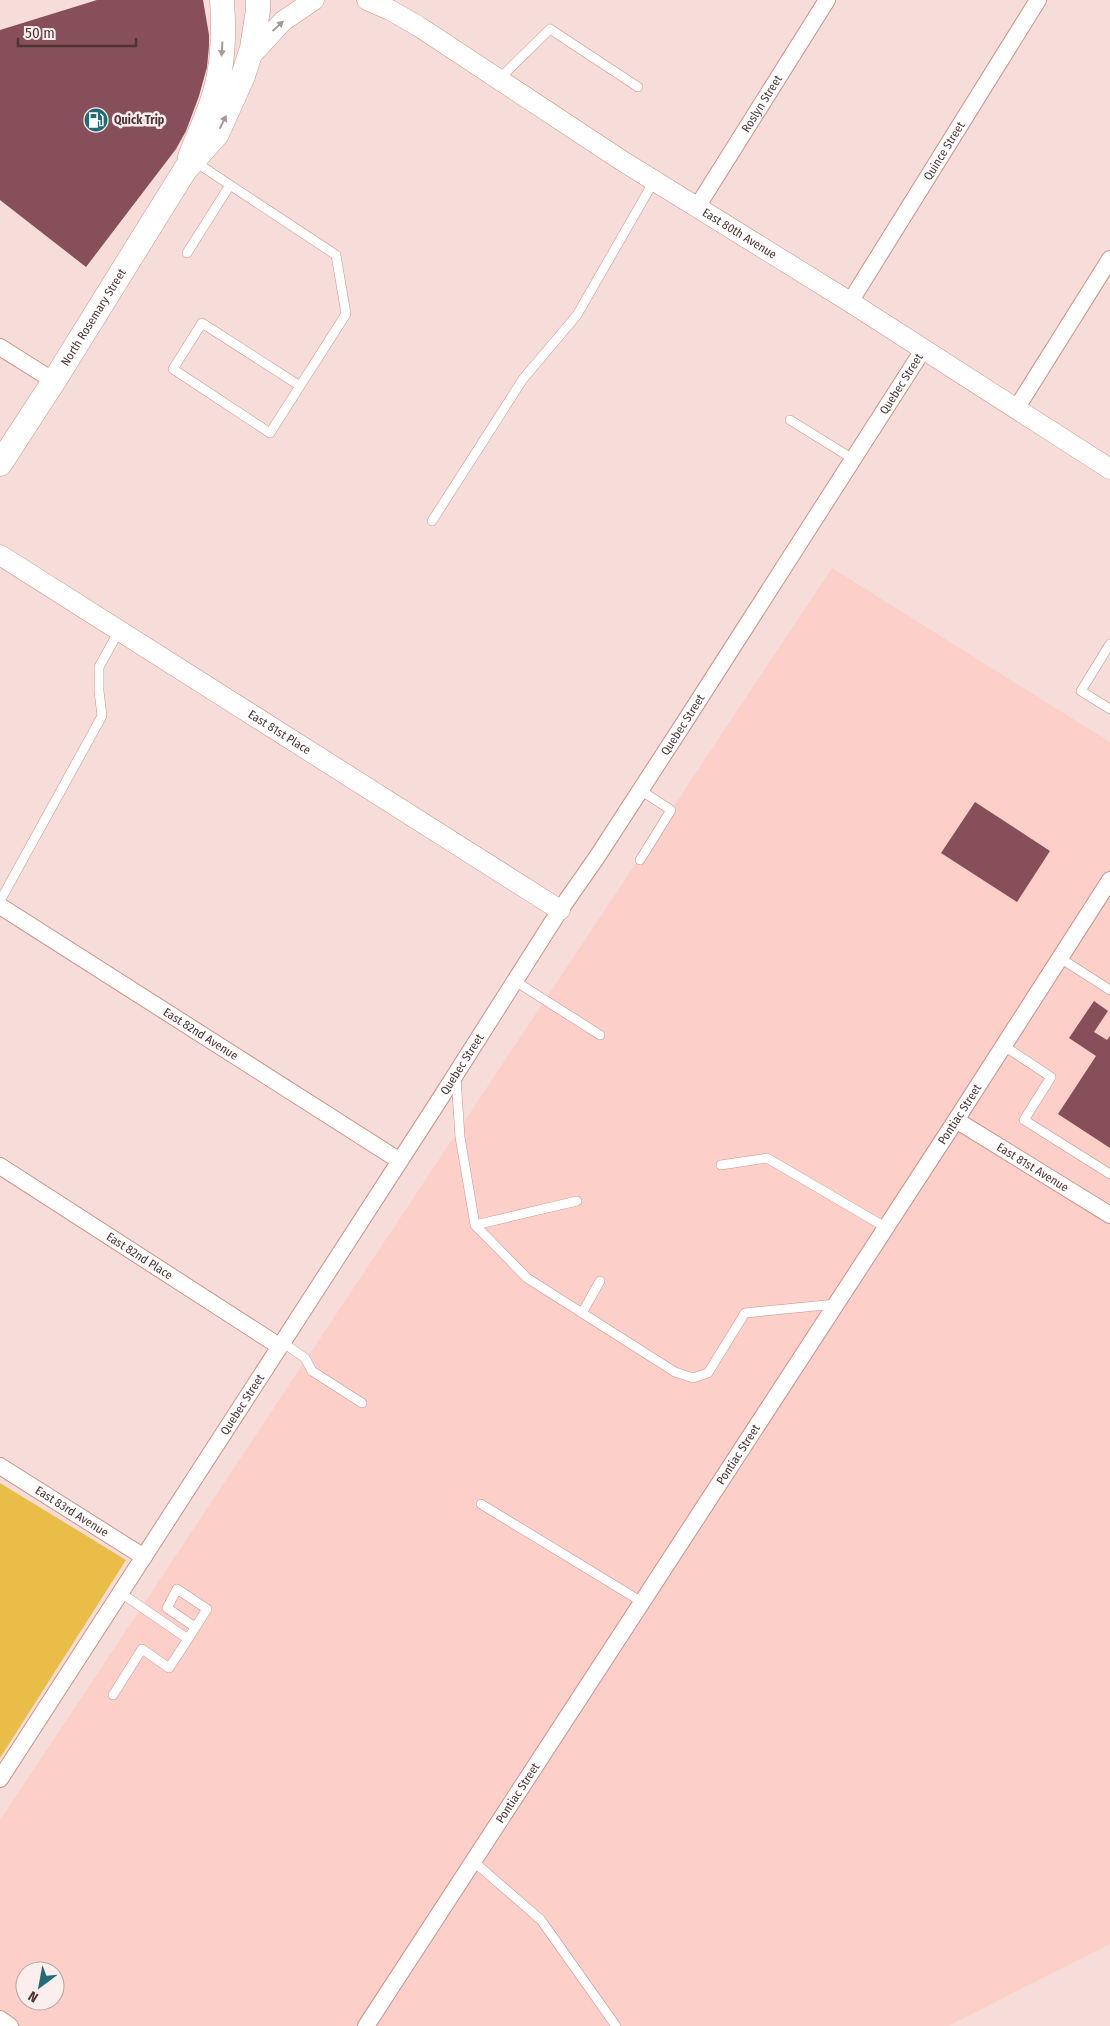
<svg xmlns="http://www.w3.org/2000/svg" width="1110" height="2026" font-family="'Fira Sans Condensed',sans-serif">
<rect width="100%" height="100%" fill="#f7ddd9"/>
<path fill="#fccfc9" fill-rule="evenodd" d="M832,568L1110,742V1944L948,2026H6L0,2021V1820ZM25,1971H55V2001H25Z"/>
<path fill="#eabd49" d="M0,1483L126,1560L0,1758Z"/>
<path fill="#864f59" d="M97,0H203L209,35V46L207,67L199,96L186,131L176,149L86,267L0,200V30Z
M975,802L1050,851L1017,902L941,853Z
M1094,1001L1108,1011L1094,1032L1107,1040L1110,1036V1148L1058,1114L1096,1056L1069,1038Z"/>
<g fill="none" stroke-linecap="round" stroke-linejoin="round">
<defs>
<path id="service" d="M499,79L550,29L638,87
M230,185L336,255L346,314L270,433L173,369L202,323L300,386
M187,253L230,185L194,161
M790,420L853,459
M432,521L523,379L577,315L654,181
M1110,644L1081,691L1110,709
M640,860L671,810L640,790
M0,901L102,716L99,691V667L119,631
M1060,958L1110,990
M515,981L600,1035
M1004,1046L1051,1077L1024,1120L1110,1174
M456,1078L460,1137L475,1225L527,1278L675,1372L693,1378L708,1373L745,1313L836,1304
M721,1165L767,1158L885,1227
M475,1225L577,1201
M582,1313L600,1281
M282,1342L305,1358L312,1371L362,1403
M481,1504L642,1602
M188,1639L207,1609L177,1589L167,1608L195,1627
M113,1695L142,1649L169,1668L188,1639L121,1593
M473,1861L541,1920L616,2026"/>
<g id="minor">
<path id="s1" d="M697,207L827,0"/>
<path id="s2" d="M850,302L1038,0"/>
<path d="M0,347L54,381"/>
<path d="M1016,409L1110,259"/>
<path id="s3" d="M0,906L400,1161"/>
<path id="s4" d="M956,1120L1110,1215"/>
<path id="s5" d="M0,1166L279,1346"/>
<path id="s6" d="M0,1466L144,1557"/>
<path id="s7" d="M0,1779L438,1102L560,910L597,857L686,720L923,350"/>
<path d="M0,2019L10,2026"/>
<path id="s8" d="M366,2026L956,1120L1110,880"/>
</g>
<g id="tertiary">
<path id="s9" d="M367,0L390,10L418,26L624,162L850,302L1110,469"/>
<path d="M248,59L283,21L314,0"/>
<path id="s10" d="M0,555L560,910"/>
</g>
<g id="secondary">
<path d="M190,157C198,136 209,114 215,92C224,62 224,31 222,0"/>
<path id="s11" d="M0,464L54,381L185,170L217,134L243,76L252,48L258,10V0"/>
</g>
</defs>
<use href="#service" stroke="#ce9189" stroke-width="10"/>
<use href="#minor" stroke="#ce9189" stroke-width="18"/>
<use href="#tertiary" stroke="#ce9189" stroke-width="21"/>
<use href="#secondary" stroke="#ce9189" stroke-width="25"/>
<use href="#service" stroke="#fff" stroke-width="9"/>
<use href="#minor" stroke="#fff" stroke-width="16"/>
<use href="#tertiary" stroke="#fff" stroke-width="20"/>
<use href="#secondary" stroke="#fff" stroke-width="24"/>
</g>
<defs><path id="oneway-solid" d="M-6-.8H1V-3.2L6.5 0L1 3.2V.8H-6Z" transform="scale(1.25)"/></defs>
<g fill="#a69a98">
<use href="#oneway-solid" transform="translate(278 26) rotate(-43)"/>
<use href="#oneway-solid" transform="translate(222 49) rotate(93)"/>
<use href="#oneway-solid" transform="translate(223 122) rotate(-64)"/>
</g>
<defs>
<symbol id="fuel-disc" viewBox="-11 -11 22 22"><circle r="9.5" fill="#216b75" stroke="#fbeeec"/><path d="M-5.5-6h7V0h2V4h1.3V-2.5L3-4.5l.8-.8L6-3V5H2.5V1h-1V6h-7ZM-4.2-4.7v3.2H.2V-4.7Z" fill="#fff"/></symbol>
</defs>
<g fill-rule="evenodd">
<use href="#fuel-disc" x="82" y="106" width="28" height="28"/>
</g>
<g text-anchor="middle" stroke-width="5" stroke-linejoin="round" paint-order="stroke">
<g font-size="12" fill="#4e3532" stroke="#fbeeec">
<text dy="4" stroke="none"><textPath href="#s1" startOffset="122">Roslyn Street</textPath></text>
<text dy="4" stroke="none"><textPath href="#s2" startOffset="178">Quince Street</textPath></text>
<text dy="4" stroke="none"><textPath href="#s9" startOffset="440">East 80th Avenue</textPath></text>
<text dy="4" stroke="none"><textPath href="#s11" startOffset="174">North Rosemary Street</textPath></text>
<text dy="4" stroke="none"><textPath href="#s7" startOffset="1661">Quebec Street</textPath></text>
<text dy="4" stroke="none"><textPath href="#s7" startOffset="1256">Quebec Street</textPath></text>
<text dy="4" stroke="none"><textPath href="#s10" startOffset="331">East 81st Place</textPath></text>
<text dy="4" stroke="none"><textPath href="#s3" startOffset="238">East 82nd Avenue</textPath></text>
<text dy="4" stroke="none"><textPath href="#s7" startOffset="851">Quebec Street</textPath></text>
<text dy="4" stroke="none"><textPath href="#s8" startOffset="1088">Pontiac Street</textPath></text>
<text dy="4" stroke="none"><textPath href="#s4" startOffset="90">East 81st Avenue</textPath></text>
<text dy="4" stroke="none"><textPath href="#s5" startOffset="166">East 82nd Place</textPath></text>
<text dy="4" stroke="none"><textPath href="#s7" startOffset="446">Quebec Street</textPath></text>
<text dy="4" stroke="none"><textPath href="#s8" startOffset="682">Pontiac Street</textPath></text>
<text dy="4" stroke="none"><textPath href="#s6" startOffset="85">East 83rd Avenue</textPath></text>
<text dy="4" stroke="none"><textPath href="#s8" startOffset="278">Pontiac Street</textPath></text>
</g>
<g font-size="12" font-weight="bold" fill="#4e3532" stroke="#fbeeec" text-anchor="start">
<text x="114" y="124">Quick Trip</text>
</g>
</g>
<g transform="translate(40 1986) rotate(212)"><circle r="24" fill="#fbeeec" stroke="#b6a4a2"/>
<path d="M0-4L9 19L0 12L-9 19Z" fill="#216b75"/>
<text y="-8" font-size="14" font-weight="bold" text-anchor="middle" fill="#4e3532">N</text>
</g>
<path d="M18 38v8h118v-8" fill="none" stroke="#4e3532" stroke-width="2.5"/>
<text x="25" y="38" font-size="15" fill="#4e3532" stroke="#fbeeec" stroke-width="4" paint-order="stroke">50 m</text>
</svg>
